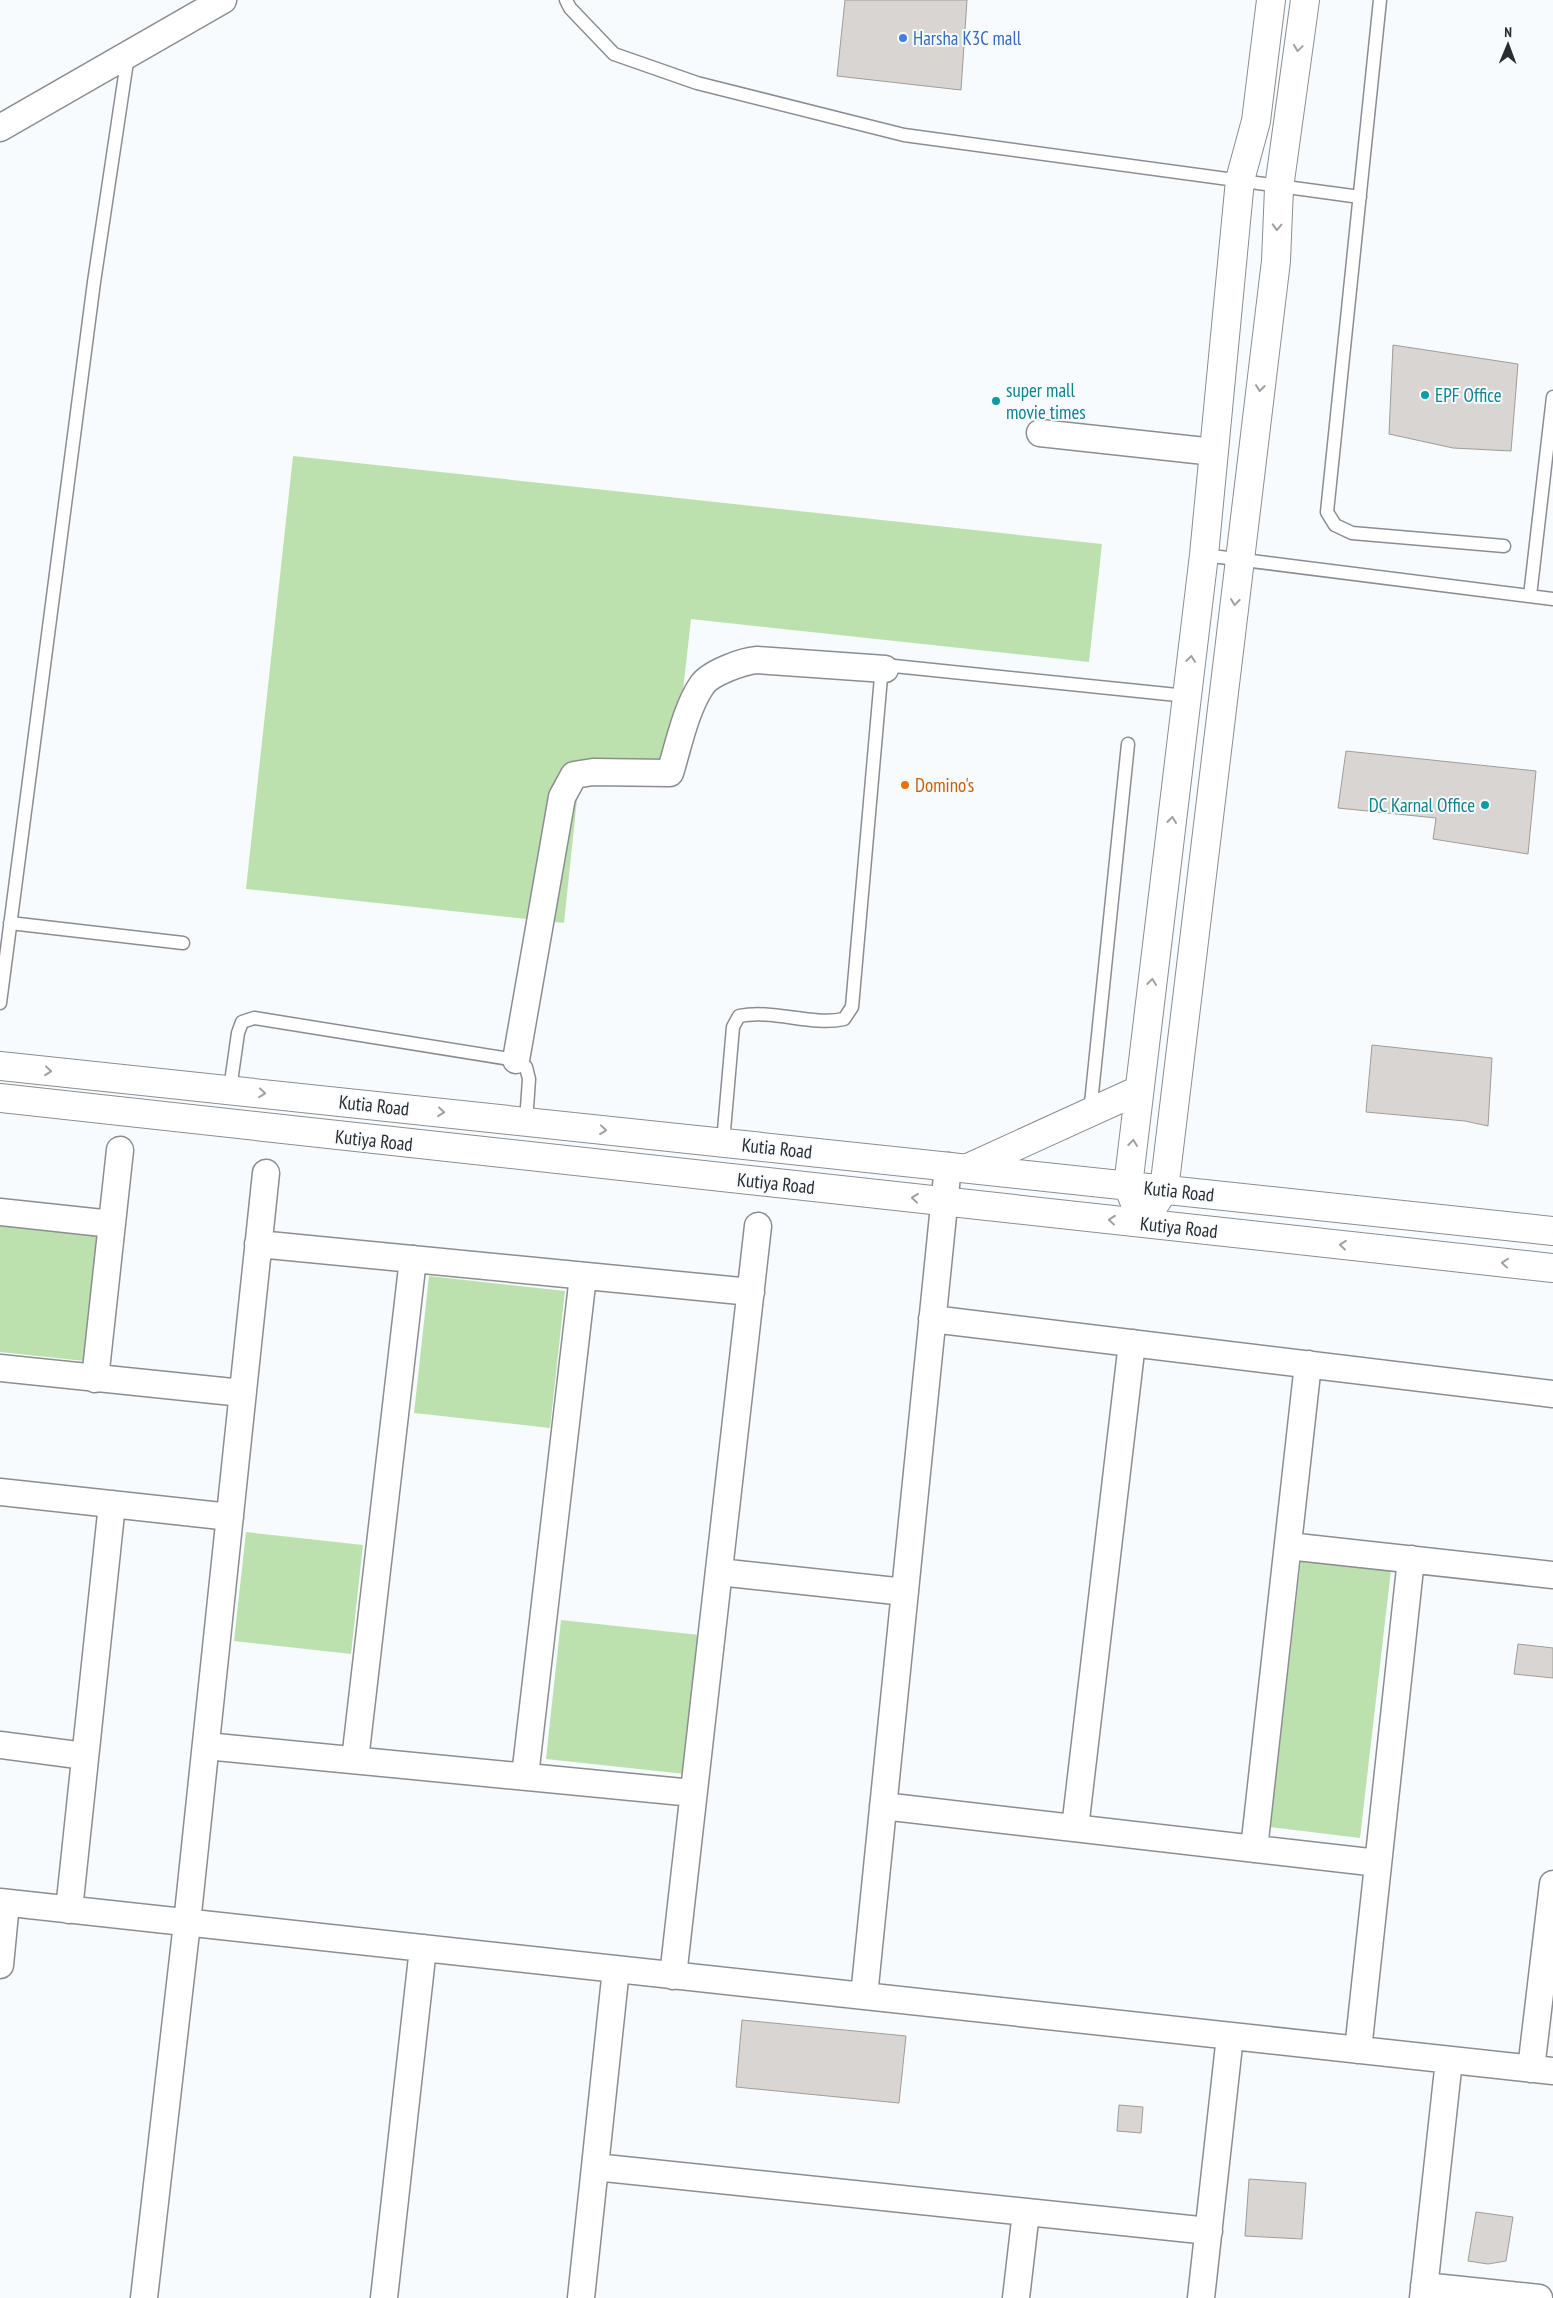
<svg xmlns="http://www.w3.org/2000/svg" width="1553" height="2298" font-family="'PT Sans Narrow',sans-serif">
<rect width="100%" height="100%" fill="#f8fbfe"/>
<path fill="#bce1af" d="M293,456L1102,544L1089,662L691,619L673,781L580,771L564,923L246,889Z
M0,1225L98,1236L84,1361L0,1352Z
M429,1276L565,1291L550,1428L414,1413Z
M246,1532L363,1545L351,1654L234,1641Z
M1301,1560L1391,1570L1360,1838L1270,1827Z
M561,1620L700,1635L685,1774L546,1759Z"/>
<path fill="#d8d5d2" stroke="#9f9c99" d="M845,0H967L961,90L837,76Z
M1393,345L1518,364L1511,451L1453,448L1389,434Z
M1346,751L1536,771L1528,854L1433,839L1436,818L1338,808Z
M1372,1045L1492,1058L1488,1126L1465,1121L1366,1112Z
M1518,1644L1553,1648V1678L1514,1674Z
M742,2020L906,2036L899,2103L736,2087Z
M1119,2105L1143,2107L1141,2133L1117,2131Z
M1249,2179L1306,2183L1302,2239L1245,2236Z
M1476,2212L1513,2217L1506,2261L1488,2264L1468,2261Z"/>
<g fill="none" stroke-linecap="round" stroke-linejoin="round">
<defs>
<path id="service" d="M566,0L570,8L614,54L697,83L904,135L1360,197
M1380,0L1327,512L1335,525L1352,533L1504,546
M1204,555L1553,599
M1530,596L1553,397
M10,923L183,943
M0,1003L94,282L128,55
M230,1089L238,1033L242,1022L254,1018L516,1060L526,1067L529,1079L526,1122
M1090,1113L1128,744
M723,1142L733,1027L739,1016C774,1009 810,1026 844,1019L852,1007L881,677L885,669L894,666L1187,696"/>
<path id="minor" d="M0,128L223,0
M1040,433L1214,452
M516,1060L562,797L574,775L593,772L670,773C678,747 686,708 702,685C710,673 743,661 757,660L885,669
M0,1212L112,1224
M258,1244L751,1292
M932,1319L1553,1394
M0,1368L242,1393
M95,1379L120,1150
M0,1492L230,1517
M1288,1546L1553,1575
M719,1572L905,1592
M0,1745L85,1756
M206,1746L693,1793
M355,1760L413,1259
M525,1776L583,1276
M883,1806L1378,1863
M1075,1828L1132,1343
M1254,1849L1308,1364
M0,1902L1553,2071
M69,1910L112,1504
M0,1965L6,1903
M673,1976L758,1226
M864,1996L948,1166
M1358,2050L1411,1559
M1531,2069L1553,1884
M595,2167L1209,2231
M1424,2286L1539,2298
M144,2298L187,1923L266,1173
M384,2298L423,1948
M581,2298L616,1969
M1016,2298L1026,2212
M1201,2298L1230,2036
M1423,2298L1449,2060"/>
<path id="tertiary" d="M0,1066L1553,1231
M0,1098L1553,1268
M968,1168L1139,1090
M1135,1203L1128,1186L1204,555L1240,180L1256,121L1271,0
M1154,1205L1164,1190L1276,261L1279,188L1305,0"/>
</defs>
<use href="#service" stroke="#8b8d90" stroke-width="15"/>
<use href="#minor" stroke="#8b8d90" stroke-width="29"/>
<use href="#tertiary" stroke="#8b8d90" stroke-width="30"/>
<use href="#service" stroke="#fff" stroke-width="12"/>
<use href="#minor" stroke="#fff" stroke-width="26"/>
<use href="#tertiary" stroke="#fff" stroke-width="28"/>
</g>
<defs><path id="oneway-chevron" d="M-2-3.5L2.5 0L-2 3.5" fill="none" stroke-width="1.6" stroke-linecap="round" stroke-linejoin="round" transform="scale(1.25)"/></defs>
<g stroke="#a0a0a0">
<use href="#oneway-chevron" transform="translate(1298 48) rotate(98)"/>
<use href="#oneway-chevron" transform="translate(1277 227) rotate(92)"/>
<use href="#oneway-chevron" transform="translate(1260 388) rotate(97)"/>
<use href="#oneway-chevron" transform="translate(1235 602) rotate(97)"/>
<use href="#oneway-chevron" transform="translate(1191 659) rotate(-83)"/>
<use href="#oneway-chevron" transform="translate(1172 820) rotate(-83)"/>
<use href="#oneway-chevron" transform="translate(1152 982) rotate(-83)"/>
<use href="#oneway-chevron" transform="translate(48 1071) rotate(6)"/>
<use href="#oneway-chevron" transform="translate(262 1093) rotate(6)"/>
<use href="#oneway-chevron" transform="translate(441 1112) rotate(6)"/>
<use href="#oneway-chevron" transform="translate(603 1130) rotate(6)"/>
<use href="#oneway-chevron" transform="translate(1133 1143) rotate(-83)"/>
<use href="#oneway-chevron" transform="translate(915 1198) rotate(-174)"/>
<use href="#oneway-chevron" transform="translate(1112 1220) rotate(-174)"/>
<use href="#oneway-chevron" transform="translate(1343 1245) rotate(-174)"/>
<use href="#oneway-chevron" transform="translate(1505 1263) rotate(-174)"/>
</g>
<circle fill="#3f7fe0" stroke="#f8fbfe" stroke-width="2" cx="903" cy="38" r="5"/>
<g fill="#0f9aa8" stroke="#f8fbfe" stroke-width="2">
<circle cx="1425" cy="395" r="5"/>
<circle cx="996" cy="401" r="5"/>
<circle cx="1485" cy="805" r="5"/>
</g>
<circle fill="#e8710a" stroke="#f8fbfe" stroke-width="2" cx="905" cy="785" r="5"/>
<g text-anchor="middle" stroke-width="4" stroke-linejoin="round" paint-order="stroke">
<g font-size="19" fill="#366cbe" stroke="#f8fbfe" text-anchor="start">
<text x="913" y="45">Harsha K3C mall</text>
</g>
<g font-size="19" fill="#0d838f" stroke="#f8fbfe" text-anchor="start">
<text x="1006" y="397">super mall<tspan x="1006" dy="22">movie times</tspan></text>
<text x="1435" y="402">EPF Office</text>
<text x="1475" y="812" text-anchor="end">DC Karnal Office</text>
</g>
<g font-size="19" fill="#c56008" stroke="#f8fbfe" text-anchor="start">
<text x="915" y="792">Domino's</text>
</g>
<g font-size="19" fill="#2b2c2d" stroke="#f8fbfe">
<text transform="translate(374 1105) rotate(6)" y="7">Kutia Road</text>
<text transform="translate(374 1140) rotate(6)" y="7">Kutiya Road</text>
<text transform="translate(777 1148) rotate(6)" y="7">Kutia Road</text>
<text transform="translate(776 1183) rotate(6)" y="7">Kutiya Road</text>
<text transform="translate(1179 1191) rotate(6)" y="7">Kutia Road</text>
<text transform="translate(1179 1227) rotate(6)" y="7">Kutiya Road</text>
</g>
</g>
<g transform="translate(1508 45) rotate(1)" stroke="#f8fbfe" stroke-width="4" paint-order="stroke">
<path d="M0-4L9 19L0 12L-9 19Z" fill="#2b2c2d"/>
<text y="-8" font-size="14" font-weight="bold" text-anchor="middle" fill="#2b2c2d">N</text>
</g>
</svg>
